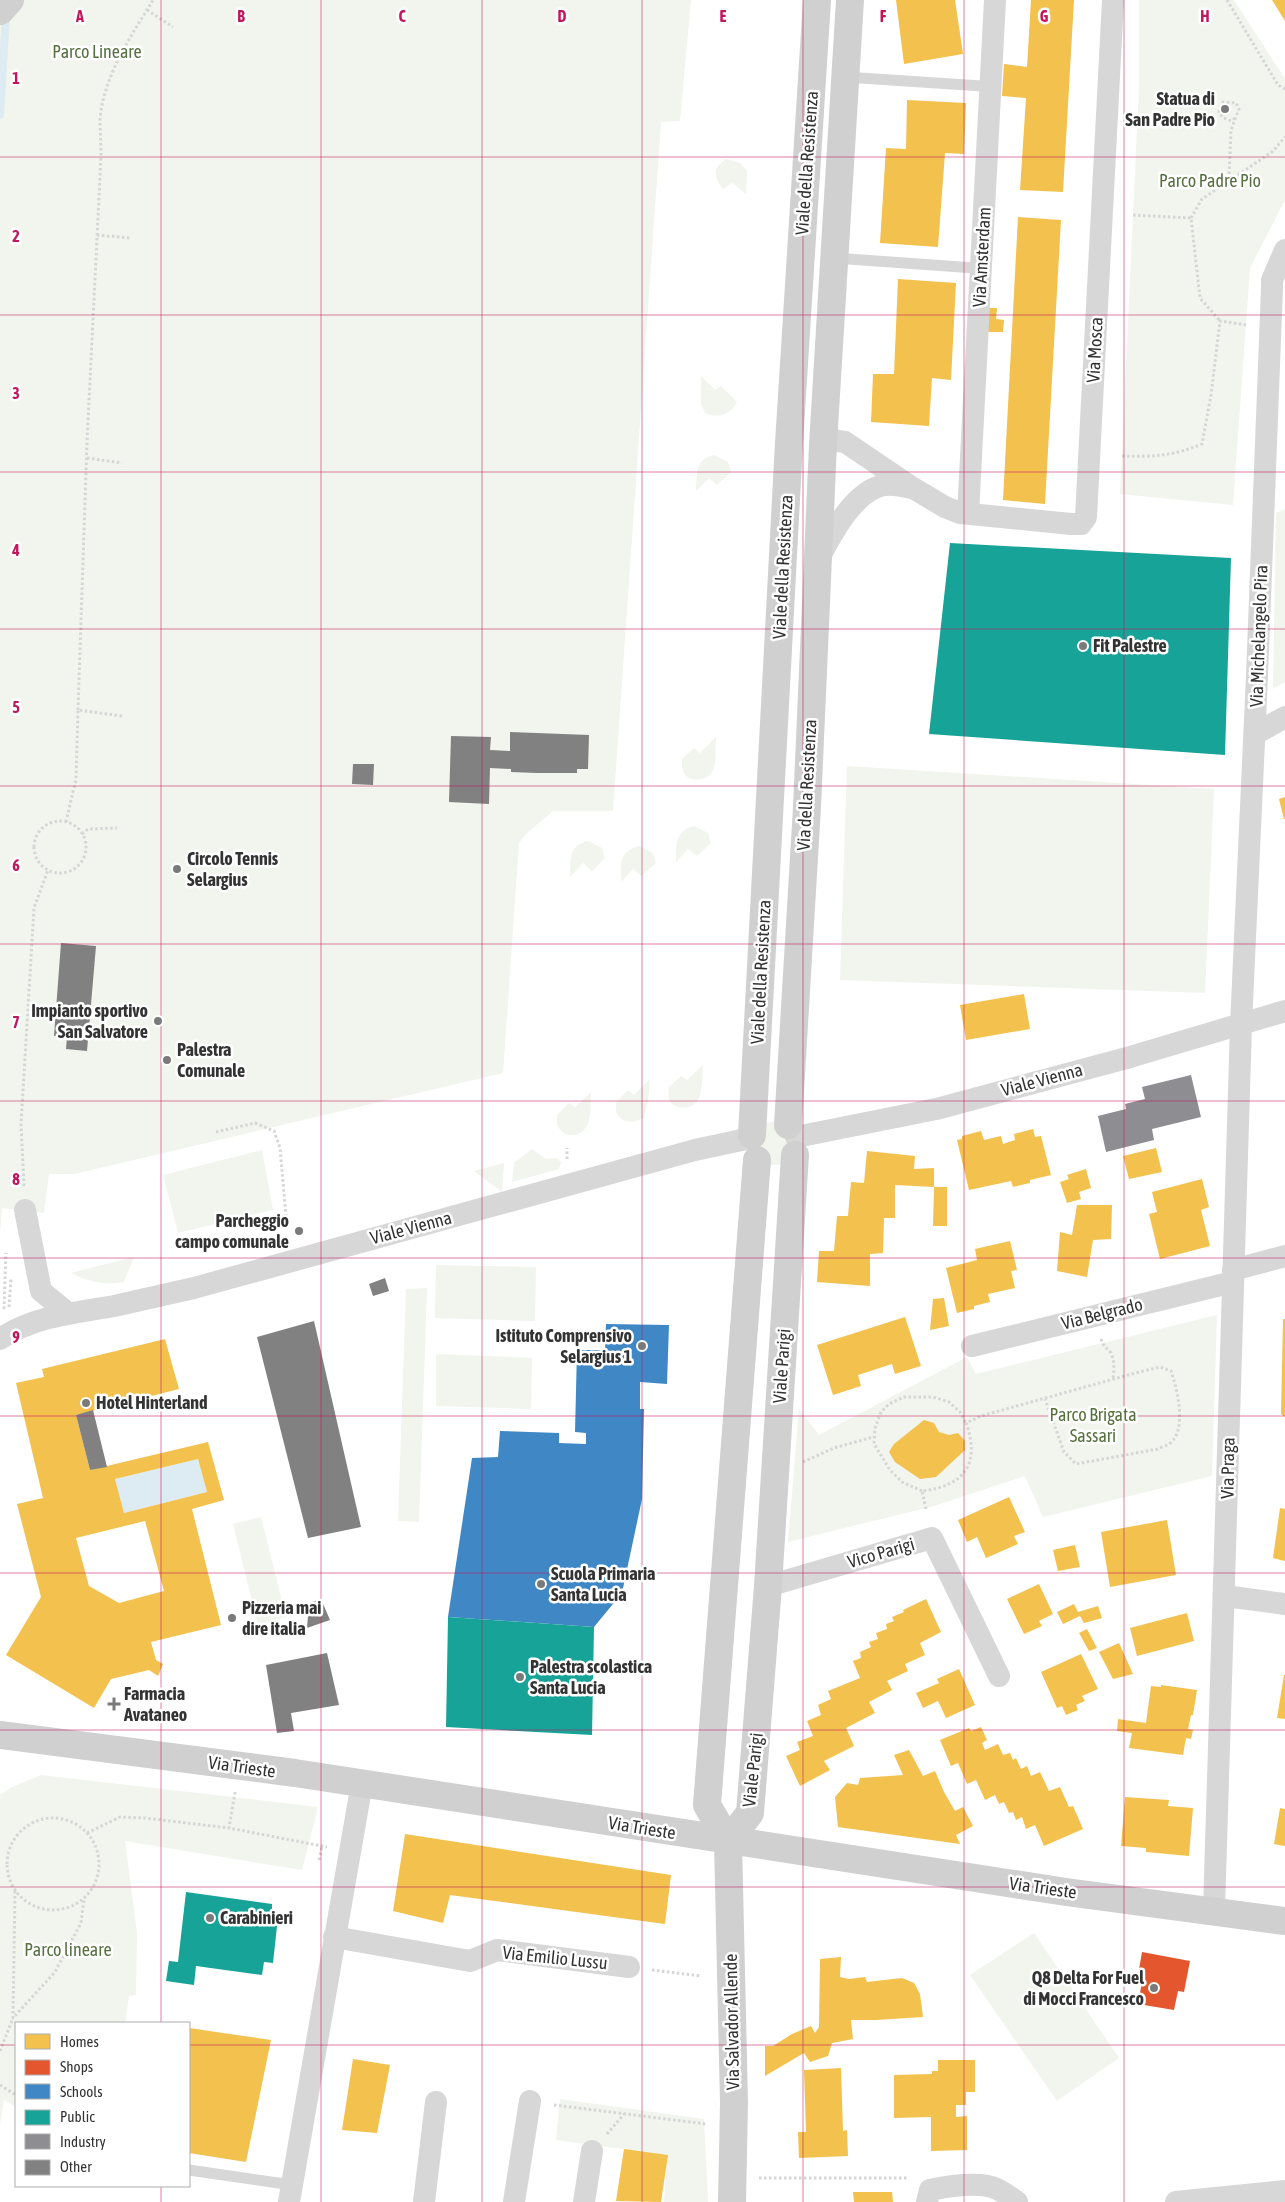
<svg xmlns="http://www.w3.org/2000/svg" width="1285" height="2202" font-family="'Asap Condensed',sans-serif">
<rect width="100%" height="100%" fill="#fff"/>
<path fill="#f1f5ed" d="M0,0H691L680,121L661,122L613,811H553L525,835L519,843L503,1073L74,1174H49L44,1213L2,1208L0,1234Z
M1139,0H1234L1285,79V200L1250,268L1233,505L1120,494L1139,86Z
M726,159L740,163L747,171L746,194L732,183L723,189C713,177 713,168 726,159Z
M701,376L715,390L721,386L737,402C730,415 719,419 705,413L701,404Z
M714,455L728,462L731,472L717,485L709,478L696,491C697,474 695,459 714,455Z
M1285,509V682L1273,689L1276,513Z
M716,737C715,748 717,762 712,772C706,782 688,783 683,771C682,768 682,763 682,759L694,748L700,753Z
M847,766L1214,789L1205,993L840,980Z
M694,826L708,833L711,843L697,856L688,849L676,862C676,845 675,831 694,826Z
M588,841L602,848L605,858L592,871L583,863L570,877C571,859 568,846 588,841Z
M639,846L653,853L656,863L642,876L633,869L621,882C621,864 618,852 639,846Z
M703,1065C702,1075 703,1090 698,1100C692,1110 674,1111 669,1099C668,1095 669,1091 669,1087L681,1076L687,1080Z
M650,1079L648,1102L644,1117C634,1124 622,1124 616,1112V1102L628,1090L634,1095Z
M591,1092C590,1103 592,1122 584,1130C577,1138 562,1137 558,1126C556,1123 557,1119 557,1115L569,1103L575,1107Z
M776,1121L797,1140L784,1165H763L753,1155L762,1124Z
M532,1149L546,1159L557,1158L561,1162L559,1169L512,1182L514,1163Z
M262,1150L273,1210L178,1233L163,1175Z
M504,1163L502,1192L474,1171Z
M134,1257L124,1282C105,1285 88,1282 71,1273Z
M436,1265L536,1267L535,1321L435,1318Z
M427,1288L419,1522L398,1521L406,1289Z
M1217,1315L1212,1476L1043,1517L1025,1476L934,1506L788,1542L799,1409L819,1435L967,1357L976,1374Z
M436,1354L532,1358L531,1409L436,1406Z
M261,1517L286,1617L258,1625L233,1524Z
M41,1775L318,1807L302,1870L125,1841L137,1933L136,1995L129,1996L125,2023H16V2107L4,2100L0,2125V1795L10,1788Z
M1034,1933L1119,2058L1057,2101L970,1975Z
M560,2099L704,2119L708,2202H664L667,2155L556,2140Z"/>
<path fill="#ddebf3" d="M198,1459L207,1492L124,1513L115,1479Z"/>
<path fill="#f2c14e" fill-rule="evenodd" d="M896,0H955L963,54L904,64Z
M1031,0H1074L1063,192L1020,190L1026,98L1002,96L1004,64L1027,67Z
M1272,0H1285V21Z
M907,100L966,103L964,154L945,153L938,247L880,243L886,148L906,149Z
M1018,217L1061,220L1045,504L1003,500Z
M898,279L956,283L951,380L932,378L929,426L871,422L873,374H894Z
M989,308H997L996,319L1004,320L1003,332H987Z
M1285,797V819H1284L1279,799Z
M1024,994L1030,1029L966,1040L960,1005Z
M1033,1129L1035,1137L1041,1136L1051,1175L1030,1180V1183L1013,1187L1011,1181L969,1190L957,1140L962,1139V1136L981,1131L984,1140L1001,1136L1003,1144L1015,1140L1014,1134Z
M1156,1148L1162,1172L1129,1179L1123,1156Z
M867,1151L915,1156L914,1169L934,1168V1187L895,1185V1218H884L883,1253L870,1254V1286L817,1282L819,1251H834L837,1216H848L851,1182L864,1183Z
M1086,1169L1091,1188L1079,1192L1081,1199L1067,1203L1060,1182L1069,1179L1067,1175Z
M1202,1179L1209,1207L1201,1210L1210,1246L1160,1259L1149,1214L1157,1212L1152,1192Z
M934,1187H947V1226H933Z
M1077,1205H1112L1111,1239L1093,1240L1087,1277L1057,1271L1060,1232L1072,1235Z
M1010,1241L1017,1270L1011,1271L1015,1288L988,1294L990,1302L974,1306V1309L957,1313L946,1268L977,1260L975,1249Z
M944,1298L949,1326L930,1330L933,1299Z
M905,1317L921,1366L895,1374L892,1364L858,1375L861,1386L833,1395L817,1345Z
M1283,1319H1285V1417L1281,1414Z
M165,1339L179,1389L76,1415L90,1470L208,1442L224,1500L192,1509L221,1625L151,1642L156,1660L163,1664L158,1676L149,1670L111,1679L94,1708L6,1655L41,1597L17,1504L43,1498L16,1383L44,1377L42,1369ZM198,1459L207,1492L124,1513L115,1479ZM145,1521L164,1591L119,1603L89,1586L76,1538Z
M924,1420L934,1423L939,1432L949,1435L958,1433L965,1441V1450L936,1477L920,1479L895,1462L889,1452L894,1444Z
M1009,1497L1025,1532L1014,1536L1018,1544L986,1558L977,1537L967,1542L958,1520Z
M1280,1508L1285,1509V1561L1273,1558Z
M1167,1520L1176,1575L1110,1587L1101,1532Z
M1075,1545L1080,1567L1058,1571L1053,1550Z
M1039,1584L1053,1614L1039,1621L1042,1626L1024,1634L1007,1599Z
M926,1599L941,1632L920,1643L925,1655L905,1664L908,1671L887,1681L892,1690L869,1702L875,1713L846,1728L854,1746L824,1761L830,1770L800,1786L786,1756L800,1750L797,1742L813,1736L807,1721L821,1715L818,1705L831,1699L828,1691L860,1678L853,1661L861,1658L860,1652L871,1647L869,1642L878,1639L876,1633L887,1629L886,1624L894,1621L892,1617L904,1612L903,1610Z
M1074,1604L1078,1612L1098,1606L1102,1618L1084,1623L1080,1616L1063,1624L1057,1612Z
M1187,1613L1194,1641L1137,1656L1130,1628Z
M1087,1629L1097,1648L1089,1651L1079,1633Z
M1119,1643L1133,1674L1113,1679L1099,1652Z
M1081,1654L1098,1689L1082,1696L1085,1701L1076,1705L1078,1710L1066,1715L1062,1706L1057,1708L1041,1672Z
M959,1669L975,1705L946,1718L938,1701L923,1708L916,1693L939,1683L937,1679Z
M1284,1675H1285V1719L1277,1718Z
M1161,1685L1197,1690L1193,1715H1191L1188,1729L1193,1730L1191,1739L1186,1738L1183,1755L1129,1748L1132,1733L1117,1731L1118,1719L1146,1723L1151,1686L1161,1687Z
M981,1727L987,1740L982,1743L985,1750L998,1744L1003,1755L1010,1753L1013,1760L1016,1758L1021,1769L1027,1766L1031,1776L1040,1772L1049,1791L1060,1787L1069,1807L1073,1806L1083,1829L1044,1846L1035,1825L1026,1829L1022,1817L1016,1820L1013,1812L1009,1813L1004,1802L999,1804L995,1795L985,1800L976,1780L967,1784L958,1763L951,1766L940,1740L969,1728L971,1731Z
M909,1750L923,1776L935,1771L944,1792L955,1811L963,1807L973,1826L956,1835L960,1844L838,1827L835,1797L847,1783L858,1785L860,1778L903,1775L894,1755Z
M1125,1797L1169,1800L1168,1806L1193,1808L1189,1856L1146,1852V1848L1121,1846Z
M1280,1808L1285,1809V1846L1274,1844Z
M405,1834L671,1875L665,1924L450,1895L443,1923L393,1911Z
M841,1957L840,1977L849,1979L865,1977L867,1982L902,1978L914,1983L920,1994L923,2017L876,2020H851L853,2039L832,2043L828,2056L810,2062L804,2053L765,2076V2046H773L792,2034L811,2026L815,2033L819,2027L820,1959Z
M189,2028L271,2040L246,2162L189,2153Z
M353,2059L390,2065L377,2133L342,2130Z
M938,2060H975V2092H966V2105H956V2117L967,2116V2150L931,2151V2117L894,2118V2075L932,2074V2071H938Z
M841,2068L843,2131L847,2130L848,2156L799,2158L798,2132H806L804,2070Z
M624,2149L668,2155L661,2202L616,2201Z
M853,2192H892L893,2202H854Z"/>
<path fill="#e4572e" d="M1142,1952L1190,1961L1184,1992L1178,1991L1174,2010L1138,2004L1142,1982L1137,1981Z"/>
<path fill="#3f88c5" d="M606,1324L669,1325L667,1384L640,1382V1409H644L642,1499L622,1593L594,1627L448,1617L472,1458L498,1457L500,1431L559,1433V1443L586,1444V1433L575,1432L577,1350H605Z"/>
<path fill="#17a398" d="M950,543L1231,558L1225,755L929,734Z
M448,1617L594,1627L592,1735L446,1727Z
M186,1892L272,1904V1917H278L273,1963L264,1962L262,1975L196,1966L194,1985L166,1981L169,1961L178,1962Z"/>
<path fill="#8d8d92" d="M1191,1075L1201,1117L1152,1129L1154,1140L1106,1152L1098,1116L1126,1109L1125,1104L1145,1099L1142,1087Z"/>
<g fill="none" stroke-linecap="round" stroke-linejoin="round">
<path stroke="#ddebf3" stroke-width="8" d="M0,115L6,15"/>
</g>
<path fill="#818181" d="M510,732L589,735L588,769H577V773H537L511,772V769L490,768L489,804L449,802L451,736L491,737L490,750L510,751Z
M353,764H374L373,785L352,784Z
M61,943L96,946L87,1051L66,1049L67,1037L54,1036Z
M385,1278L389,1291L373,1296L369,1284Z
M314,1321L361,1527L308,1538L257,1337Z
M93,1410L107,1467L90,1470L76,1415Z
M321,1599L330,1620L307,1628L309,1603Z
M327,1653L339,1705L291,1713L294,1731L277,1733L266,1665Z"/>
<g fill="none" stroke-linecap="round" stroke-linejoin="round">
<path stroke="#d6d6d6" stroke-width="3" stroke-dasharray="2.5 2.5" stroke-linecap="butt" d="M1227,0L1278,85L1285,89
M147,10L173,27
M1229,179L1231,130L1239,109L1236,103L1223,102L1219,112L1222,117L1231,121L1235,118
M1133,215L1191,218L1200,298L1220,321
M1191,218L1202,199L1272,152L1285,137
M97,235L130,238
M1122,456C1153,457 1173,456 1202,444L1211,395L1220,321L1247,325
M87,458L122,463
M78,710L87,442L101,156C101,144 100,132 100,120C103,77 131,36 153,0
M34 847a26 26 0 1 1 52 0a26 26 0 1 1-52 0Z
M66,822L76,779L78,710L122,716
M82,834L88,829L117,828
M216,1132L255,1123L274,1131L280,1148L286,1216
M567,1159V1148
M24,1186L21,1124L34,908L48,870
M9,1307L11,1278
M4,1309L6,1253
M1101,1339C1103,1346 1107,1348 1111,1353C1115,1361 1114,1371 1113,1379
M803,1462L834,1448L873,1437
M922,1491L902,1482L890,1470L874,1444L875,1428L881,1412L889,1404L904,1397H933L949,1402L960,1412L966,1423
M926,1509L922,1491C964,1486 981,1464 966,1423L981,1416L1139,1372L1160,1367L1171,1371C1177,1388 1188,1431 1169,1444C1166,1446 1161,1447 1158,1449L1076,1464L1064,1452L1045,1399
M235,1792L229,1828L327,1847
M7 1864a46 46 0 1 1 92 0a46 46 0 1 1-92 0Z
M87,1833L120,1817L145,1818L229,1828
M319,1860L322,1846
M15,1891L13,2018L55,1972L81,1923L84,1899
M652,1970L701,1976
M0,2051L13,2018
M0,2085L16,2095
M554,2105L706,2124
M607,2134L624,2114
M759,2178H908"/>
<path stroke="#d7d7d7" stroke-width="11" d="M845,77L982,86
M834,258L975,268
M189,2170L292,2185"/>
<path stroke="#d7d7d7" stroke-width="22" d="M823,439L845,442L913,488L945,507L960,513L1071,524H1081L1086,517L1113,0
M968,514L995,0
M818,560C831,536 853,491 884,485C893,484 903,486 912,488
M1255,734L1285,717
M796,1137L936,1109L1130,1057L1285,1011
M25,1210L41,1291L69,1314
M1233,1270L1285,1256
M0,1339C34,1316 75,1313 114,1306C141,1300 167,1294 194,1288L695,1150L751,1138
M972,1346L1233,1282
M768,1586L932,1538L999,1676
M1225,1596L1285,1604
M1214,1910L1241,1025L1257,676L1272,288V280L1285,250
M334,1937L470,1961L497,1950L629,1967
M289,2202L362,1783
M424,2202L436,2102
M514,2202L530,2101
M584,2202L592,2151
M927,2202L930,2190C946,2186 981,2181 997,2189C1004,2192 1010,2197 1017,2202
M1176,2202L1285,2191"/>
<path stroke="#d0d0d0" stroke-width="28" d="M0,11L10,0
M788,1125L807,807L823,444L850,0
M752,1135L789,443L817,0
M0,1735L295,1773L1066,1892L1285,1921
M728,1841L750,1813L768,1586L795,1155
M732,2202L734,2103L728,1841L707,1805L757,1160"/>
</g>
<path fill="none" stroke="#c2185b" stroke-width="1" stroke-opacity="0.55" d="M161,0V2023M321,0V2202M482,0V2202M642,0V2202M803,0V2202M964,0V2202M1124,0V2202M0,157H1285M0,315H1285M0,472H1285M0,629H1285M0,786H1285M0,944H1285M0,1101H1285M0,1258H1285M0,1416H1285M0,1573H1285M0,1730H1285M0,1887H1285M0,2045H16M189,2045H1285M161,2186V2202"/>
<g fill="#7a7a7a" stroke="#fff" stroke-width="2">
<circle cx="1225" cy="109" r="5"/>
<circle cx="1083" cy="646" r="5"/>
<circle cx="177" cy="869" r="5"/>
<circle cx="158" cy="1021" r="5"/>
<circle cx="167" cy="1060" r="5"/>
<circle cx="299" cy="1231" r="5"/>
<circle cx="642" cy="1346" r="5"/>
<circle cx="86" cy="1403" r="5"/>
<circle cx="541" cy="1584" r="5"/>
<circle cx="232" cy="1618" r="5"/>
<circle cx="520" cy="1677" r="5"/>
<path d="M111.5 1696.5h5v5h5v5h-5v5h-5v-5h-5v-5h5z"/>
<circle cx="210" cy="1918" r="5"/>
<circle cx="1154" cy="1988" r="5"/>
</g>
<g text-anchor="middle" stroke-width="5" stroke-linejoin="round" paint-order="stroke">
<g font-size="18" fill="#56703f" stroke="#fff">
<text x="97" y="58">Parco Lineare</text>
<text x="1210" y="187">Parco Padre Pio</text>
<text x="1093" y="1421">Parco Brigata<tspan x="1093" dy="21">Sassari</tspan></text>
<text x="68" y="1956">Parco lineare</text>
</g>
<g font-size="18" font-weight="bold" fill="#333" stroke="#fff" text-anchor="start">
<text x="1215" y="105" text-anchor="end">Statua di<tspan x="1215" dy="21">San Padre Pio</tspan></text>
<text x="1093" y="652">Fit Palestre</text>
<text x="187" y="865">Circolo Tennis<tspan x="187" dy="21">Selargius</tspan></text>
<text x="148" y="1017" text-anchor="end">Impianto sportivo<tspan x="148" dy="21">San Salvatore</tspan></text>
<text x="177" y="1056">Palestra<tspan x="177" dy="21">Comunale</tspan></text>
<text x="289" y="1227" text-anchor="end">Parcheggio<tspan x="289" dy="21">campo comunale</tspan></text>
<text x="632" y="1342" text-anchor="end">Istituto Comprensivo<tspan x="632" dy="21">Selargius 1</tspan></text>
<text x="96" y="1409">Hotel Hinterland</text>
<text x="551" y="1580">Scuola Primaria<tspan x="551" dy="21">Santa Lucia</tspan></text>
<text x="242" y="1614">Pizzeria mai<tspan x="242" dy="21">dire italia</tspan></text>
<text x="530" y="1673">Palestra scolastica<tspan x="530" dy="21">Santa Lucia</tspan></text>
<text x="124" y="1700">Farmacia<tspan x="124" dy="21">Avataneo</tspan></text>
<text x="220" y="1924">Carabinieri</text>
<text x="1144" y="1984" text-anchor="end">Q8 Delta For Fuel<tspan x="1144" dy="21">di Mocci Francesco</tspan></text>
</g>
<g font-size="18" fill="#333" stroke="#fff">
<text transform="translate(807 163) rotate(-86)" y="6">Viale della Resistenza</text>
<text transform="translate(982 257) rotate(-87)" y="6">Via Amsterdam</text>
<text transform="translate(1095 350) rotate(-87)" y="6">Via Mosca</text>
<text transform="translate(783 567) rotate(-87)" y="6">Viale della Resistenza</text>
<text transform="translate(1259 636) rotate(-88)" y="6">Via Michelangelo Pira</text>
<text transform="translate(807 785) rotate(-87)" y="6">Via della Resistenza</text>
<text transform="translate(761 972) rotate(-87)" y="6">Viale della Resistenza</text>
<text transform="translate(1042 1080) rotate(-15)" y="6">Viale Vienna</text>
<text transform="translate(411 1228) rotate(-15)" y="6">Viale Vienna</text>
<text transform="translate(1102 1314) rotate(-14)" y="6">Via Belgrado</text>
<text transform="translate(782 1366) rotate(-86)" y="6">Viale Parigi</text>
<text transform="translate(1228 1468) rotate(-89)" y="6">Via Praga</text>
<text transform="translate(881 1553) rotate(-16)" y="6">Vico Parigi</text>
<text transform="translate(242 1767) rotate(8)" y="6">Via Trieste</text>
<text transform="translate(753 1770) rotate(-84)" y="6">Viale Parigi</text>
<text transform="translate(642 1828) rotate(9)" y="6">Via Trieste</text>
<text transform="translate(1043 1888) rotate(8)" y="6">Via Trieste</text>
<text transform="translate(555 1958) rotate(6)" y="6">Via Emilio Lussu</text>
<text transform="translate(732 2022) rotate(-91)" y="6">Via Salvador Allende</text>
</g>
</g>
<g font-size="16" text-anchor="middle" font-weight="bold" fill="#c2185b" stroke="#fff" stroke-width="5" stroke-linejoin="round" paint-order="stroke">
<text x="80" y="22">A</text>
<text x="241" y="22">B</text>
<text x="402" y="22">C</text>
<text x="562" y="22">D</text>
<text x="723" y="22">E</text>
<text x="883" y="22">F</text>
<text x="1044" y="22">G</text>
<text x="1205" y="22">H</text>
<text x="16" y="84">1</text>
<text x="16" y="242">2</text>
<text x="16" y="399">3</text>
<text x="16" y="556">4</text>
<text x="16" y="713">5</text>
<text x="16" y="871">6</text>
<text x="16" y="1028">7</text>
<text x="16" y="1185">8</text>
<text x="16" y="1343">9</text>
</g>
<rect x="15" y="2022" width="175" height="165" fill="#ffffff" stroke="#adadad"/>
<rect x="25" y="2034" width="25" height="15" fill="#f2c14e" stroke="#adadad"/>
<text x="60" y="2047" font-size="15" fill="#333333">Homes</text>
<rect x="25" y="2060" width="25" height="15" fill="#e4572e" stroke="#adadad"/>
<text x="60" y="2072" font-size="15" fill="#333333">Shops</text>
<rect x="25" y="2084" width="25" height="15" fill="#3f88c5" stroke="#adadad"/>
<text x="60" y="2097" font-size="15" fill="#333333">Schools</text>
<rect x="25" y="2110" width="25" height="15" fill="#17a398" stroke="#adadad"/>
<text x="60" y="2122" font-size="15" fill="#333333">Public</text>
<rect x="25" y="2134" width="25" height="15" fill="#8d8d92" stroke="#adadad"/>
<text x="60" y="2147" font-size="15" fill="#333333">Industry</text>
<rect x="25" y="2160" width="25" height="15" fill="#818181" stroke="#adadad"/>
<text x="60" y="2172" font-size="15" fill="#333333">Other</text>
</svg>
